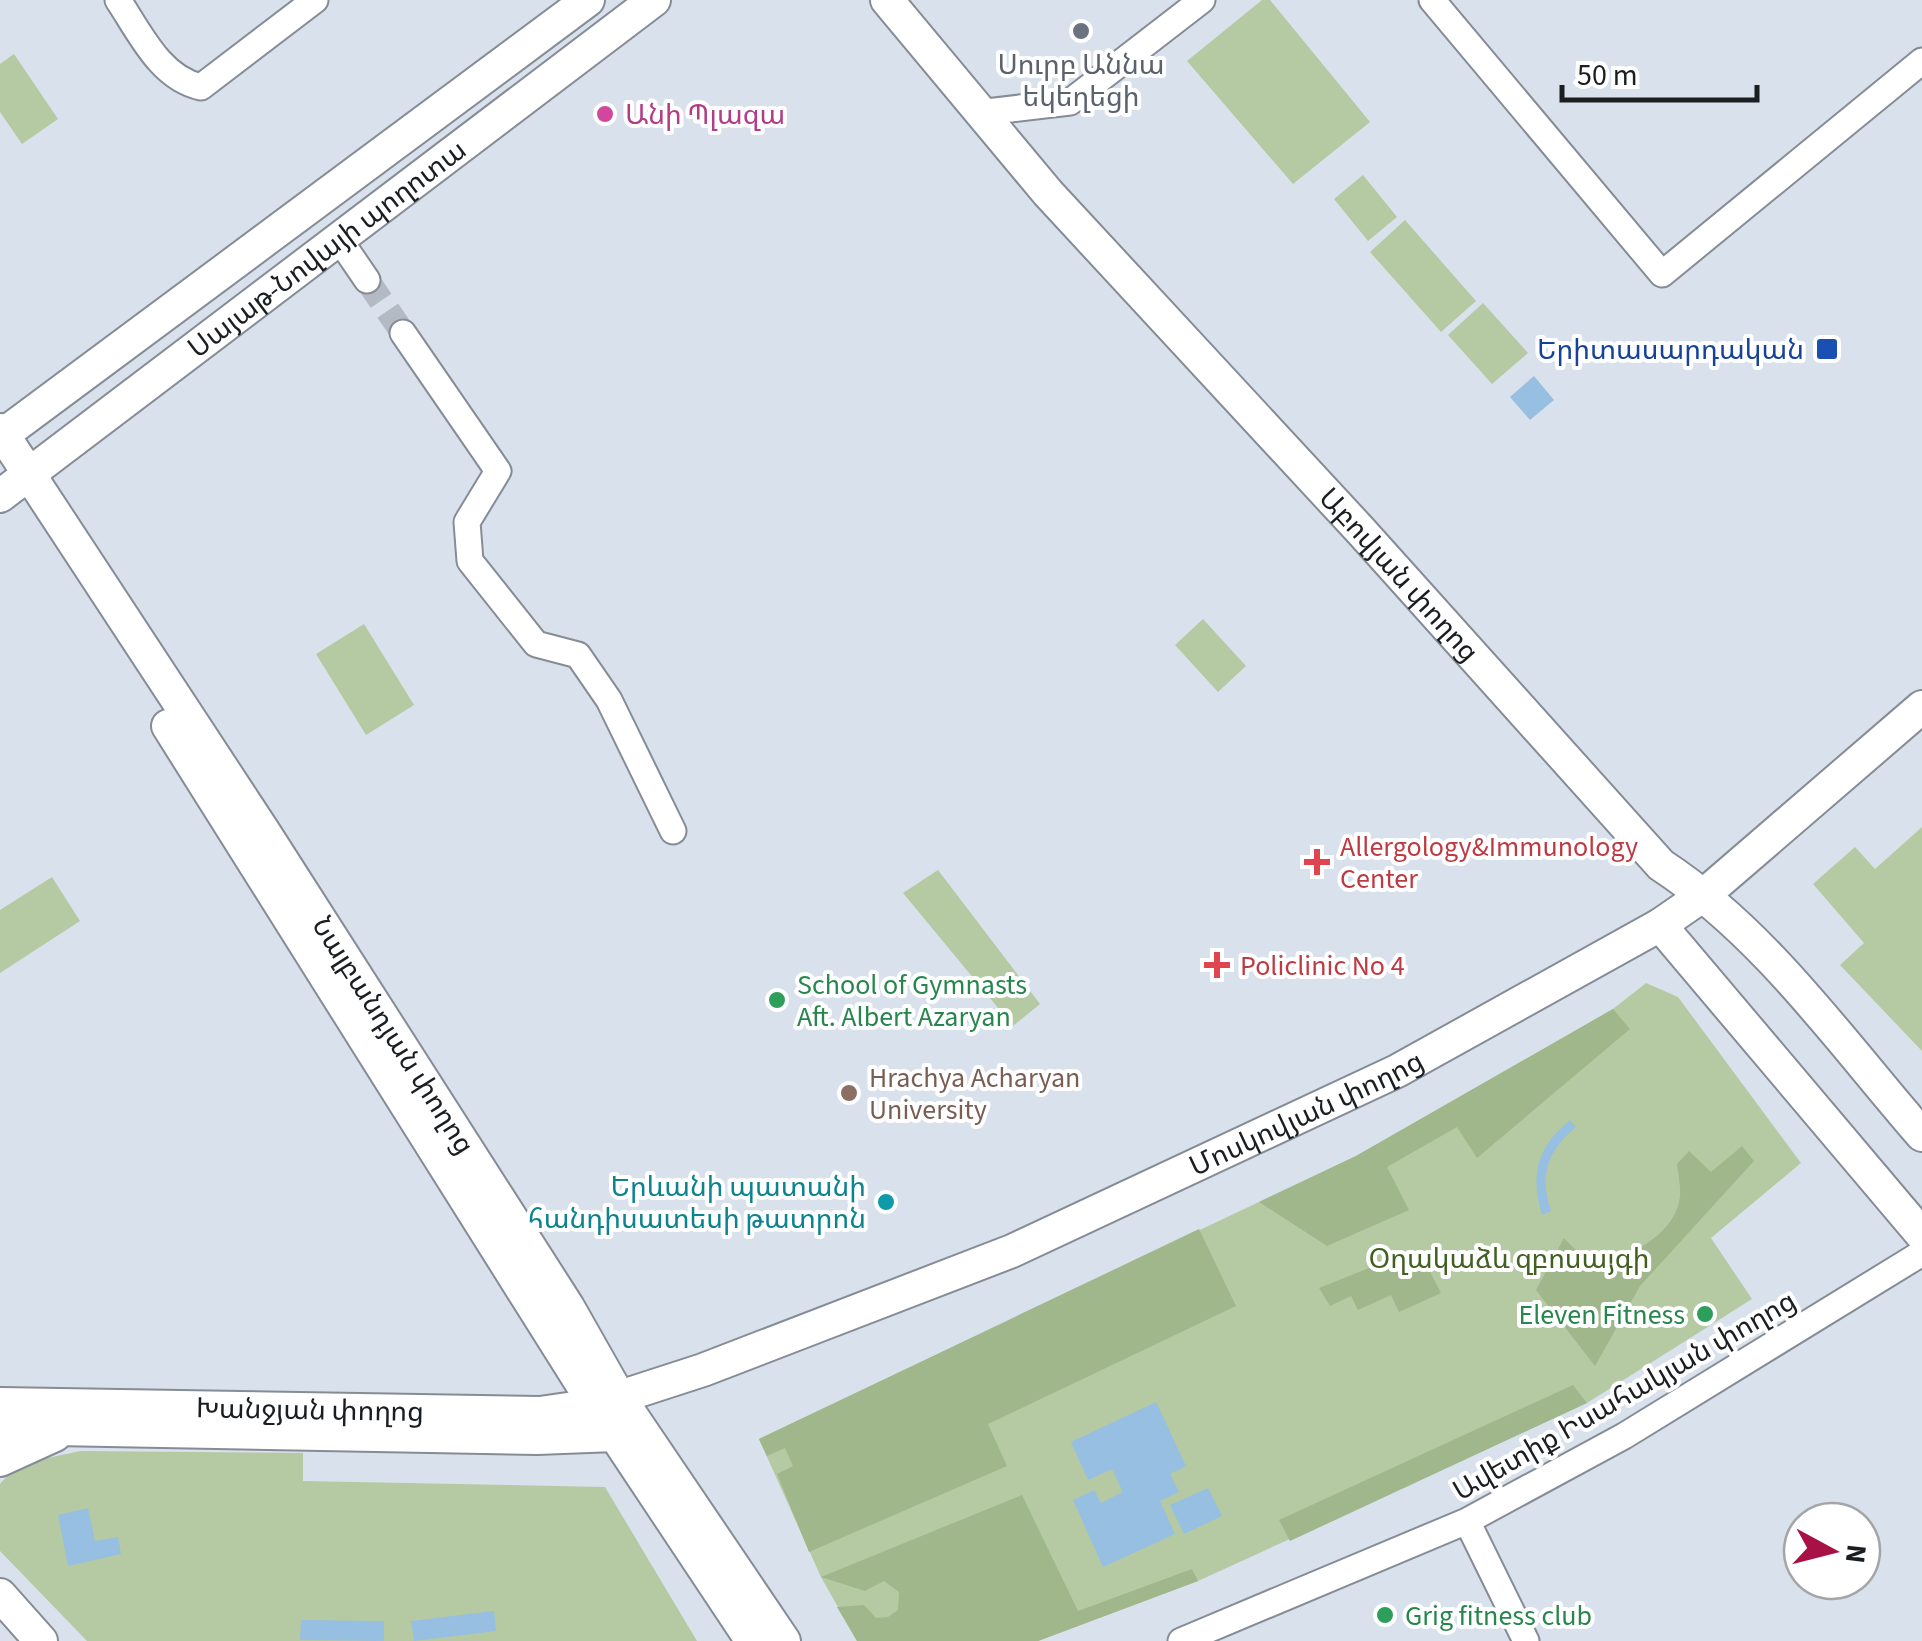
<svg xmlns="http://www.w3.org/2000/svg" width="1922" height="1641" font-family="'Source Sans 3','Noto Sans Armenian',sans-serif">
<rect width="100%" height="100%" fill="#d9e1ec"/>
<path fill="#b5caa3" d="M1262,0H1270L1370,122L1293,184L1187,61Z
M14,54L58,119L22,144L0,112V64Z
M1363,175L1397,217L1368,241L1334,199Z
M1405,220L1476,301L1441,332L1370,252Z
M1483,303L1528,353L1492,384L1448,335Z
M1203,619L1246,666L1218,692L1175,645Z
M364,624L414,705L366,735L316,654Z
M1922,827V1051L1840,965L1864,943L1813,884L1855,847L1875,869Z
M938,870L1040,1004L1013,1026L903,893Z
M52,877L80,921L0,973V910Z
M1646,983L1678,997L1801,1163L1711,1238L1752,1299L1587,1403L1198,1581L1038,1641H857L821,1577L759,1439L1356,1156L1613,1009Z
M80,1451L303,1453V1481L605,1487L697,1641H87L0,1551V1484C19,1460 51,1458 80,1451Z"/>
<path fill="#9fb78b" d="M1613,1009L1630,1029L1477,1158L1457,1127L1387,1167L1409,1210L1327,1246L1259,1202L1356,1156Z
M1742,1146L1754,1161L1640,1286L1595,1366L1536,1290L1564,1238C1569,1243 1576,1251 1582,1254C1618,1270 1677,1235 1680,1196C1681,1186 1678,1174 1677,1164L1689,1151L1711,1172Z
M1199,1229L1236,1306L988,1424L1007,1466L809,1552L777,1474L793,1466L785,1448L767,1456L759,1439Z
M1404,1254L1423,1258L1441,1293L1399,1312L1391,1295L1358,1310L1351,1296L1330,1306L1319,1288Z
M1573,1385L1587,1403L1290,1541L1279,1520Z
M1022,1495L1078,1611L1192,1569L1198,1581L1038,1641H857L837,1607L864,1605L876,1618L888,1617L898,1610L899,1592L884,1581L865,1591L821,1577Z"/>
<path fill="#96bfe2" d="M1534,376L1554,400L1530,420L1510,397Z
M1570,1120L1576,1127C1547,1152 1539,1175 1551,1211L1542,1215C1530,1175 1537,1147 1570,1120Z
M1156,1402L1186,1466L1170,1474L1179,1492L1160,1501L1175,1534L1103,1567L1073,1500L1094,1490L1101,1503L1123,1492L1112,1469L1088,1480L1071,1442Z
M1208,1488L1222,1516L1184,1534L1170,1505Z
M88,1508L95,1541L118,1537L121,1554L68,1566L58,1515Z
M494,1611L496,1631L414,1641L411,1621Z
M301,1620L384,1621V1641L300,1640Z"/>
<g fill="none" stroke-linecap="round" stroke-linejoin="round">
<path stroke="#b3bac3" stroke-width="25" stroke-dasharray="25 12" stroke-linecap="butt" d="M367,280L403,333"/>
<defs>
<path id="minor" d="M118,0C140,33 160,78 201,87L315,0
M1432,0L1662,274L1922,61
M978,113L1070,102L1202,0
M339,239L367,280
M403,333L498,471L467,522L470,561L536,644L578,655L609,700L673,831
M1467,1521L1526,1641
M1181,1641L1467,1521L1624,1436L1922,1253"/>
<g id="major">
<path id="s1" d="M887,0L1048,193L1361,531L1661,865C1765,933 1841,1042 1922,1135"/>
<path id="s2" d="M0,430L264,832L568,1307L619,1397L784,1641"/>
<path d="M0,437L588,0"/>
<path id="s3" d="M0,496L654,0"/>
<path d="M168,726L595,1405L752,1641"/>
<path d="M1660,925L1922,1235"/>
<path id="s4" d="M0,1404L540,1413L595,1405L703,1370L1012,1251L1397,1071L1660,925L1705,894L1922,707"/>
<path d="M0,1428L537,1438L615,1435"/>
<path d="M0,1460L55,1435"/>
<path d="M0,1595L41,1641"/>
</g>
</defs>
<use href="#minor" stroke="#858c96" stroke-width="29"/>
<use href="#major" stroke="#858c96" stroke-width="36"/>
<use href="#minor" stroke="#fff" stroke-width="25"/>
<use href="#major" stroke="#fff" stroke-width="32"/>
</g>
<circle fill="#6b7280" stroke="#fff" stroke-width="4" cx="1081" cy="31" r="10"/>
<circle fill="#d1479c" stroke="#fff" stroke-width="4" cx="605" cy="114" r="10"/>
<rect fill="#1a4fb4" stroke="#fff" stroke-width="4" x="1815" y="337" width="24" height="24" rx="5"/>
<g fill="#e0444e" stroke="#fff" stroke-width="4">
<path d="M1312 847h10v10h10v10h-10v10h-10v-10h-10v-10h10z"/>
<path d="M1212 950h10v10h10v10h-10v10h-10v-10h-10v-10h10z"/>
</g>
<g fill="#2e9e5b" stroke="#fff" stroke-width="4">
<circle cx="777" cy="1000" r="10"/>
<circle cx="1705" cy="1314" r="10"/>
<circle cx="1385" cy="1615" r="10"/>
</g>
<circle fill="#8d6e63" stroke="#fff" stroke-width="4" cx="849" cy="1093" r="10"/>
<circle fill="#0f9aa8" stroke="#fff" stroke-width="4" cx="886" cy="1202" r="10"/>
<g text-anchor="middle" stroke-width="8" stroke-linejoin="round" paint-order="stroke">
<g font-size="28" fill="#5b616d" stroke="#fff">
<text x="1081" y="74">Սուրբ Աննա<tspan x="1081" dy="32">եկեղեցի</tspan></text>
</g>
<g font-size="28" fill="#b23c85" stroke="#fff" text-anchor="start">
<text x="625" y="124">Անի Պլազա</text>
</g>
<g font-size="28" fill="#1b1e21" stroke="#fff">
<text dy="10" stroke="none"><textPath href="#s3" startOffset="410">Սայաթ-Նովայի պողոտա</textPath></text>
<text dy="10" stroke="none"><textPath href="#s1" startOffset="770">Աբովյան փողոց</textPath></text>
<text dy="10" stroke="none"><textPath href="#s2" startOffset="722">Նալբանդյան փողոց</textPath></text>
<text dy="10" stroke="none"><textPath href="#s4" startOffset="1365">Մոսկովյան փողոց</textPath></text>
<text transform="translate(1624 1395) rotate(-30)" y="10">Ավետիք Իսահակյան փողոց</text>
<text dy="10" stroke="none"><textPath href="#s4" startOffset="310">Խանջյան փողոց</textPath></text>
</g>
<g font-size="28" fill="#164399" stroke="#fff" text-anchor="end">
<text x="1804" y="359">Երիտասարդական</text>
</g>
<g font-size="28" fill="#be3a42" stroke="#fff" text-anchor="start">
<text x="1340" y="856">Allergology&amp;Immunology<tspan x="1340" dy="32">Center</tspan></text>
<text x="1240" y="975">Policlinic No 4</text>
</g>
<g font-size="28" fill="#27864d" stroke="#fff" text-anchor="start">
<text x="797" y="994">School of Gymnasts<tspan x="797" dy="32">Aft. Albert Azaryan</tspan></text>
<text x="1685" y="1324" text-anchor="end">Eleven Fitness</text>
<text x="1405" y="1625">Grig fitness club</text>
</g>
<g font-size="28" fill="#785e54" stroke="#fff" text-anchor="start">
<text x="869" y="1087">Hrachya Acharyan<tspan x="869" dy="32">University</tspan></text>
</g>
<g font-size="28" fill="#0d838f" stroke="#fff" text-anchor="end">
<text x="866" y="1196">Երևանի պատանի<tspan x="866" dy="32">հանդիսատեսի թատրոն</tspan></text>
</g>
<g font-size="28" fill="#426022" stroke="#fff">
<text x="1509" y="1268">Օղակաձև զբոսայգի</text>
</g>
</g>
<g transform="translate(1832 1551) rotate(97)"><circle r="48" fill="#ffffff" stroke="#a4a5a6" stroke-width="2.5"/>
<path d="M0-8L18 38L0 25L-18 38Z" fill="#a71146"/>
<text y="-15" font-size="28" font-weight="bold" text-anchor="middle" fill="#1b1e21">N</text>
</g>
<path d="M1562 85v15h195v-15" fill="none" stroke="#1b1e21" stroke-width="5"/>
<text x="1577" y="85" font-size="30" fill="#1b1e21" stroke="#ffffff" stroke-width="8" paint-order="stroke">50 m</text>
</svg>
